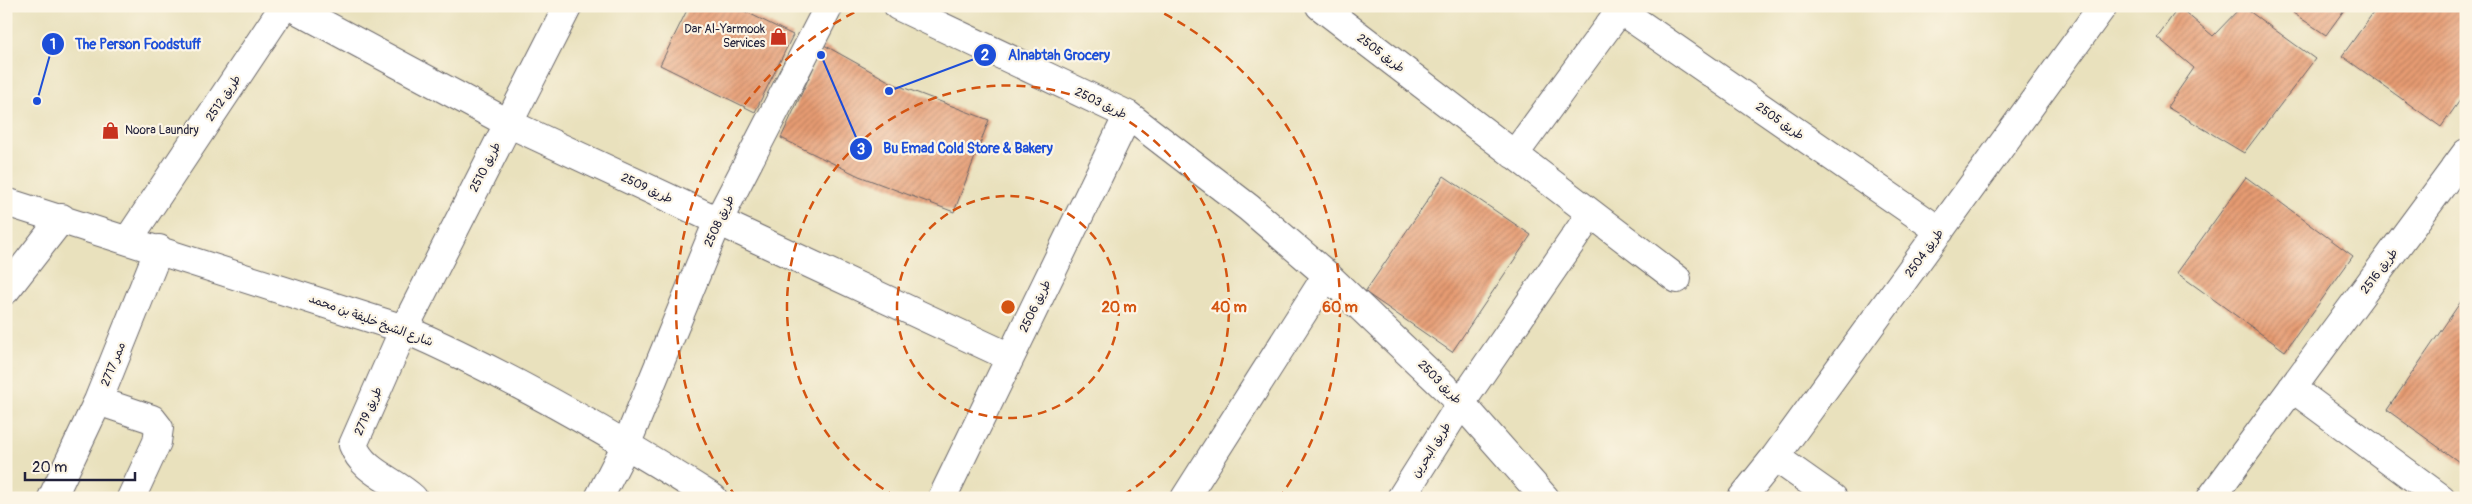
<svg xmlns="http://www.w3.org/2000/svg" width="2472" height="504" font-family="Pangolin,'Playpen Sans Arabic',sans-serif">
<defs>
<pattern id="building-hatch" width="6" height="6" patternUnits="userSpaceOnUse" patternTransform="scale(1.25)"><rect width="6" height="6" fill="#e69b72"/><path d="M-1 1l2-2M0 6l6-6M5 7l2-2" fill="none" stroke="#ba7e5f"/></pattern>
</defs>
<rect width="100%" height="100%" fill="#fcf5e5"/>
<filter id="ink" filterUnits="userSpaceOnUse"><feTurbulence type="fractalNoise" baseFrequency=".02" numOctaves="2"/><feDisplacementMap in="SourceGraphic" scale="10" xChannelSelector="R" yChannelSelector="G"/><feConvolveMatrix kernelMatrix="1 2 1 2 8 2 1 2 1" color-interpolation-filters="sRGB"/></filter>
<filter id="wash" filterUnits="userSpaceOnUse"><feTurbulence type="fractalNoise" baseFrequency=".0096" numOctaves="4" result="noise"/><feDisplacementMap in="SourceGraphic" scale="20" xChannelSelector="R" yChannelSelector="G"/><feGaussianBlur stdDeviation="1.12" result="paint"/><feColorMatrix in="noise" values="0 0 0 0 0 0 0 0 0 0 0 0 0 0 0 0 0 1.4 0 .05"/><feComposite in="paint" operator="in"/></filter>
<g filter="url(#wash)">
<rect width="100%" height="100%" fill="#e9e1bd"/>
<g id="blocks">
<path fill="url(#building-hatch)" d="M689,6H734L793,35L755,112L660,65Z
M2242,6L2315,59L2244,153L2167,107L2194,68L2157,37L2179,7L2213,36Z
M2298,6H2347L2326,35L2293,13Z
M2378,6H2466V92L2441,127L2342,56Z
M824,45L894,84L989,120L954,212L859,176L781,138Z
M1444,176L1531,235L1452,352L1365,292Z
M2246,177L2353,256L2285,351L2177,273Z
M2466,294V467L2387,410Z"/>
</g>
</g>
<g filter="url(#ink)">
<use href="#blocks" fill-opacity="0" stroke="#686568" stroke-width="1"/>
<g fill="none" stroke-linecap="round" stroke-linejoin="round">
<defs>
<path id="minor" d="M290,6L508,123L1010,357
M898,6L1128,115L1249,208L1327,275L1461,403L1545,498
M1320,6L1677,279
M1614,6L1940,231
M1514,155L1620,10
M6,202L404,329C510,375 615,436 713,498
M128,240L284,6
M6,290L62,218
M2292,388L2441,498
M1775,457L1833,498
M52,498L98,401
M131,498L157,442L159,428L152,419L98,401L159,249
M413,498C393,479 364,473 353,445L404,329L568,6
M599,498L627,443L718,221L829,6
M942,498L1128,115
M1185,498L1327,275
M1401,498L1461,403L1590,215
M1742,498L1775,457L2103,6
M2211,498L2466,153"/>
</defs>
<use href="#minor" stroke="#686568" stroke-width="30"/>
<use href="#minor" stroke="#fff" stroke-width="28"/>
</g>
</g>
<g fill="none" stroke="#d45411" stroke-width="2.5" stroke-dasharray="9 6">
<circle cx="1008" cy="307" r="111"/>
<path d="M896 497A221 221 0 1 1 1120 497"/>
<path d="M736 497A332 332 0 0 1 865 7M1151 7A332 332 0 0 1 1280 497"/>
</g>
<defs>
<symbol id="shop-bare" viewBox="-9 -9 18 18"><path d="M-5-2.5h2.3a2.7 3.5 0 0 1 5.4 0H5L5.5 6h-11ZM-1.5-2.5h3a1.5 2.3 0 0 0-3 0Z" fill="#c8321e" stroke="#fcf5e5" stroke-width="2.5" paint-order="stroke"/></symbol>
</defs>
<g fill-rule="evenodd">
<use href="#shop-bare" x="766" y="24" width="25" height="25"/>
<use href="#shop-bare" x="98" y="118" width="25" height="25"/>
</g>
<g text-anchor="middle" stroke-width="4.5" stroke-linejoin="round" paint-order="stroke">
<g font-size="12" fill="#22223b" stroke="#fcf5e5" text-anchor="end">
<text x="765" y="33">Dar Al-Yarmook<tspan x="765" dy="14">Services</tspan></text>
<text x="125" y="134" text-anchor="start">Noora Laundry</text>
</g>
<g font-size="12" fill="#22223b" stroke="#fcf5e5">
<text transform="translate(1381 53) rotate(37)" y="4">طريق 2505</text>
<text transform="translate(223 98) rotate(-56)" y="4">طريق 2512</text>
<text transform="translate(1101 103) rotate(26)" y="4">طريق 2503</text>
<text transform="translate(1780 121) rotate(35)" y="4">طريق 2505</text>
<text transform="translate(485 167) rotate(-63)" y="4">طريق 2510</text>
<text transform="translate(647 188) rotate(25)" y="4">طريق 2509</text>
<text transform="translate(719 221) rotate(-65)" y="4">طريق 2508</text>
<text transform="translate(1924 253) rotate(-54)" y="4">طريق 2504</text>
<text transform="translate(2379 271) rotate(-53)" y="4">طريق 2516</text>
<text transform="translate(1035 306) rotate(-64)" y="4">طريق 2506</text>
<text transform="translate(371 320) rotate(20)" y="4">شارع الشيخ خليفة بن محمد</text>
<text transform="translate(113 364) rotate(-68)" y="4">ممر 2717</text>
<text transform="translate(1440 382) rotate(45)" y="4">طريق 2503</text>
<text transform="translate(368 411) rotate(-66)" y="4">طريق 2719</text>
<text transform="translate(1431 450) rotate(-58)" y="4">طريق البحرين</text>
</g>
</g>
<circle cx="1008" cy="307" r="8" fill="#d45411" stroke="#fcf5e5" stroke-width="2.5"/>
<g font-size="15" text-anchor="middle" font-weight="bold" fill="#d45411" stroke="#fcf5e5" stroke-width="4.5" stroke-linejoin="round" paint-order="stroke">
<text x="1119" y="312">20 m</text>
<text x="1229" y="312">40 m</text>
<text x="1340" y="312">60 m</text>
</g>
<path fill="none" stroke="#1d4ed8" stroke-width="2" d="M37 101L53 44M889 91L985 55M821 55L861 149"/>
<g fill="#1d4ed8" stroke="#fcf5e5" stroke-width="2">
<circle cx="37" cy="101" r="5"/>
<circle cx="889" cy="91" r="5"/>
<circle cx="821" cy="55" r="5"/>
<circle cx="53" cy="44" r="12"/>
<circle cx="985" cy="55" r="12"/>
<circle cx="861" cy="149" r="12"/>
</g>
<g font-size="15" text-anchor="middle" font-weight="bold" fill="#fff">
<text x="53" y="49">1</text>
<text x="985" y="60">2</text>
<text x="861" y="154">3</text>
</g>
<g font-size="14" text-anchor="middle" font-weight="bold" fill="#1d4ed8" stroke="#fcf5e5" stroke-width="4.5" stroke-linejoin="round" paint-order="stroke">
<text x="138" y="49">The Person Foodstuff</text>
<text x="1059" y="60">Alnabtah Grocery</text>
<text x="968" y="153">Bu Emad Cold Store &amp; Bakery</text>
</g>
<rect width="2472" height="504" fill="none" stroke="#fcf5e5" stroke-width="25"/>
<path d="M25 472v8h110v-8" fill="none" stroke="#22223b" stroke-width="2.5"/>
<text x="32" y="472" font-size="15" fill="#22223b" stroke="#fcf5e5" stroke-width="4" paint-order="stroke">20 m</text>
</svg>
